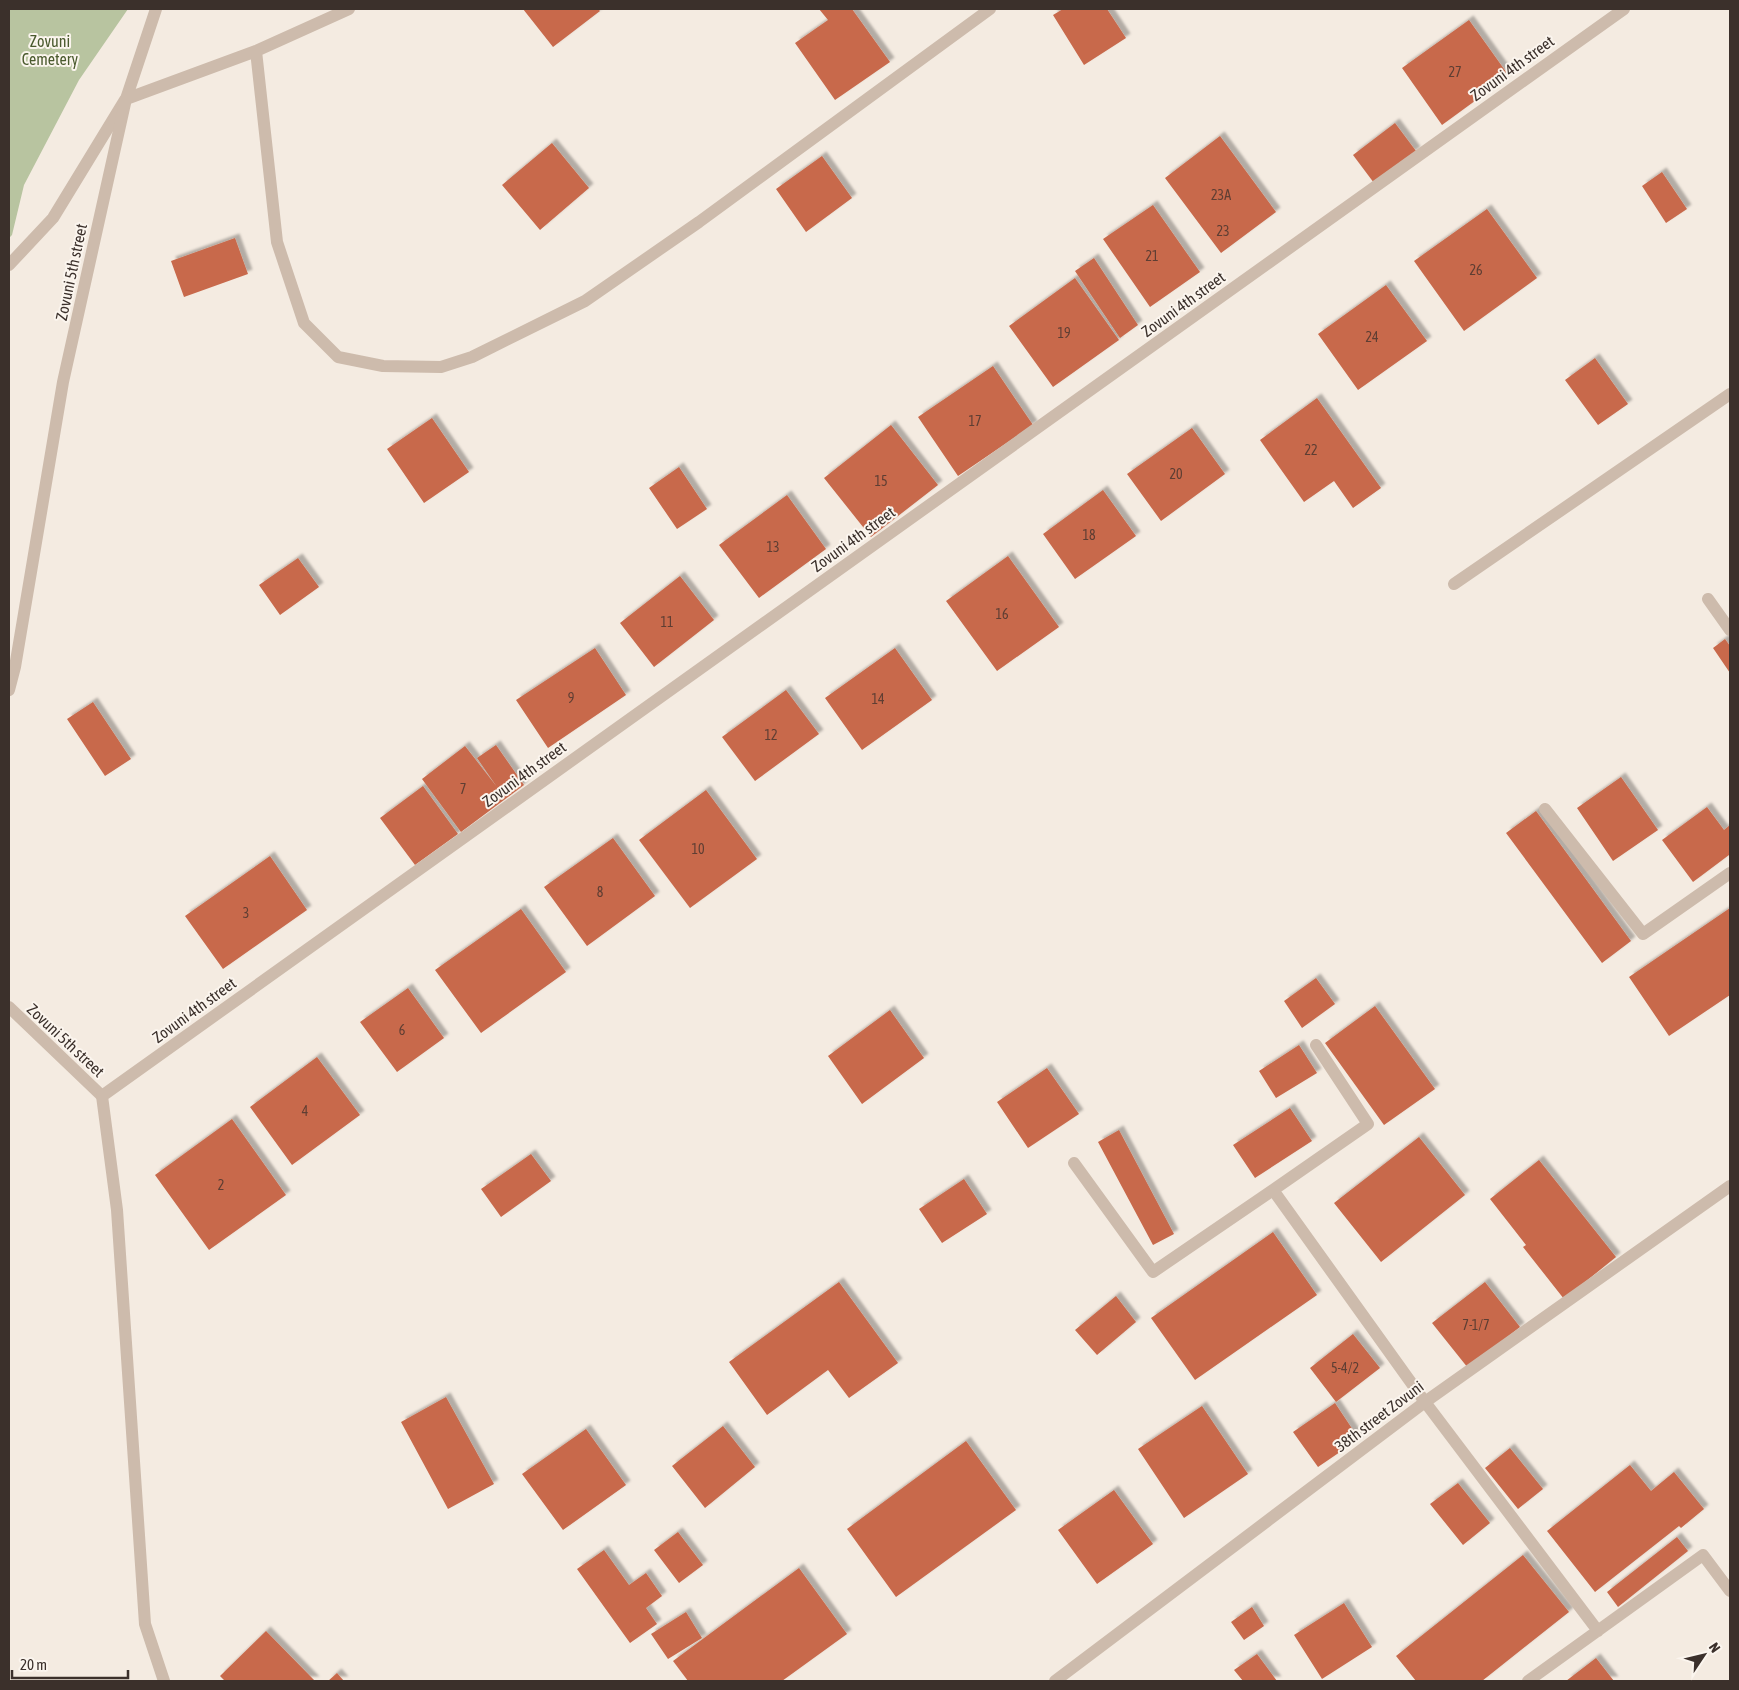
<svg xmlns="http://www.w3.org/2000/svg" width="1739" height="1690" font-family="'Asap Condensed',sans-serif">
<defs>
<filter id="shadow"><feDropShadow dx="4.5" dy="-4.5" stdDeviation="1" flood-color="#0004"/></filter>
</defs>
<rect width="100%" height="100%" fill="#f4ebe1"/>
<path fill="#b8c4a0" d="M9,9H128L79,80L24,185L12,235L9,238Z"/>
<path fill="#c8694b" filter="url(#shadow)" d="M523,9H598L600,11L553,47Z
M819,9H852L890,62L835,100L795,43L828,20Z
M1063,9H1107L1126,38L1084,65L1053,15Z
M1469,20L1509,76L1442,125L1402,68Z
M1395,123L1416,151L1374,183L1353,155Z
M1220,136L1276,212L1221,253L1165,178Z
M552,143L589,188L540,230L502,185Z
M822,156L852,198L806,232L776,189Z
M1662,172L1687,209L1666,223L1642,186Z
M1153,205L1200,272L1150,307L1103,239Z
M1487,209L1537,278L1464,331L1414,261Z
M235,238L248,274L184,297L171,261Z
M1094,258L1138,325L1120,338L1075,271Z
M1075,278L1119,340L1053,387L1009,326Z
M1386,285L1427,341L1358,390L1318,334Z
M1595,358L1628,404L1598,425L1565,380Z
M993,366L1033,425L958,476L918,417Z
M1317,398L1381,488L1353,508L1334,481L1304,502L1260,440Z
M432,418L469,472L424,503L387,449Z
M891,425L938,485L871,537L824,478Z
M1192,428L1225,474L1161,521L1127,474Z
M679,467L707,509L677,529L649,488Z
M1103,490L1136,536L1075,579L1043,534Z
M787,495L826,549L759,598L719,545Z
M1008,556L1059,627L997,671L946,601Z
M298,558L319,587L280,615L259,585Z
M680,576L714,620L654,667L620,623Z
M1725,639L1730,646V673L1713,648Z
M595,648L626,695L548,748L516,700Z
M895,648L932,700L862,750L825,698Z
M786,690L819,734L755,781L722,737Z
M93,702L131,759L105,776L67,719Z
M496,745L524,785L461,832L422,779L465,746L497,787L477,758Z
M1621,777L1658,830L1613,861L1577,808Z
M423,786L458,834L415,865L380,818Z
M706,790L757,859L690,908L639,840Z
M1707,807L1724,830L1730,825V857L1729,855L1693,882L1662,840Z
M1536,811L1631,941L1602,963L1506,833Z
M613,838L655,896L587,946L544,887Z
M270,856L307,910L223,969L185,916Z
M1730,908V995L1669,1036L1629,977Z
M521,909L566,972L481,1033L435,970Z
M1316,978L1335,1004L1302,1028L1284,1001Z
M408,988L444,1038L397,1072L360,1022Z
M1375,1006L1435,1089L1384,1125L1325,1043Z
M890,1010L924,1058L862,1104L828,1056Z
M1299,1045L1317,1073L1276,1098L1259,1071Z
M317,1057L360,1115L292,1165L250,1107Z
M1047,1068L1079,1114L1028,1148L997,1102Z
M1290,1108L1312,1141L1255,1178L1233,1145Z
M232,1119L286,1195L209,1250L155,1175Z
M1119,1130L1174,1234L1153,1245L1098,1142Z
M1419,1137L1465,1195L1381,1262L1334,1203Z
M531,1154L551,1181L501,1217L481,1189Z
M1539,1160L1616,1257L1564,1299L1523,1247L1526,1245L1490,1199Z
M964,1179L987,1214L942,1243L919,1209Z
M1273,1232L1317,1295L1195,1380L1151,1318Z
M839,1282L898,1363L849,1398L828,1370L767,1415L729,1362Z
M1485,1282L1520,1327L1468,1368L1432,1323Z
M1116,1296L1136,1322L1097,1355L1075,1330Z
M1353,1334L1380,1368L1336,1402L1310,1368Z
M446,1397L494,1484L448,1509L401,1422Z
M1335,1403L1359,1439L1318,1467L1293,1432Z
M1202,1406L1248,1474L1184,1518L1138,1449Z
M723,1426L755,1467L705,1508L672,1466Z
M586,1429L626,1485L563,1530L522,1474Z
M966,1441L1016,1510L896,1597L847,1529Z
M1510,1448L1543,1489L1518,1509L1485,1468Z
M1630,1465L1651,1491L1674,1472L1704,1509L1681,1528L1679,1526L1595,1592L1547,1531Z
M1458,1483L1490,1523L1463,1545L1430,1504Z
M1114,1490L1153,1544L1097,1584L1058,1530Z
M678,1532L703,1565L679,1583L654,1550Z
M1677,1537L1688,1551L1618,1607L1607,1592Z
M604,1550L629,1585L646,1573L662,1596L646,1608L657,1624L630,1643L577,1569Z
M1523,1555L1569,1612L1482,1681H1416L1396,1656Z
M799,1568L847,1634L782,1681H688L673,1661Z
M1344,1603L1372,1647L1322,1679L1294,1635Z
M1252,1607L1264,1626L1244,1640L1231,1622Z
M686,1612L702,1638L668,1659L651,1634Z
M266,1631L315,1681H225L220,1676Z
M1257,1654L1277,1681H1243L1234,1670Z
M1596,1658L1614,1681H1566Z
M337,1673L344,1681H328Z"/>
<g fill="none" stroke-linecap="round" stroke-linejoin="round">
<path stroke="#cdbbac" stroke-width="12" d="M9,265L53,218L125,100"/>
<path stroke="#cdbbac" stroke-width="12" d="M256,51L277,242L304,323L338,357L383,366L441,367L472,357L585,301L699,222L990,9
M126,99L156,9
M1454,584L1730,394
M1708,599L1730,630
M9,690L15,667L63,382L126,99L256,51L349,9
M1545,809L1643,934L1730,873
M9,1007L102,1096
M1316,1045L1368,1124L1273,1190L1425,1402L1598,1631
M1074,1163L1153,1272L1273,1190
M1528,1681L1703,1555L1730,1591"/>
<path stroke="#cdbbac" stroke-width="12" d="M164,1681L145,1624L117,1210L102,1096L1624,9
M1055,1681L1425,1402L1730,1186"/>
</g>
<g text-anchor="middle" stroke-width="4" stroke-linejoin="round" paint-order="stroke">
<g font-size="14" fill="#5e3e33">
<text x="1455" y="77">27</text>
<text x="1221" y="200">23A</text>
<text x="1223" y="236">23</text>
<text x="1152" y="261">21</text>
<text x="1476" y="275">26</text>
<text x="1064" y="338">19</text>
<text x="1372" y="342">24</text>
<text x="975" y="426">17</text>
<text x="1311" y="455">22</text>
<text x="1176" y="479">20</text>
<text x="881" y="486">15</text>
<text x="1089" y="540">18</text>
<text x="773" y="552">13</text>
<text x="1002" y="619">16</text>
<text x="667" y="627">11</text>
<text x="571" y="703">9</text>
<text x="878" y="704">14</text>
<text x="771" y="740">12</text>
<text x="463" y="794">7</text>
<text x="698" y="854">10</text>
<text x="600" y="897">8</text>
<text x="246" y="918">3</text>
<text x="402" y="1035">6</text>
<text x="305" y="1116">4</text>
<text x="221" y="1190">2</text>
<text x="1476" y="1330">7-1/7</text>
<text x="1345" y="1373">5-4/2</text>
</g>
<g font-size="16" fill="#4a5a2e" stroke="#fbf5ee">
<text x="50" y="47">Zovuni<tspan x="50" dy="18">Cemetery</tspan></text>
</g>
<g font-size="16" fill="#3b302b" stroke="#fbf5ee">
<text transform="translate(1512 68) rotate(-36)" y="6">Zovuni 4th street</text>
<text transform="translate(71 272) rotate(-78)" y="6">Zovuni 5th street</text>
<text transform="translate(1183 304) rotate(-36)" y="6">Zovuni 4th street</text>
<text transform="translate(853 539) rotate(-36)" y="6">Zovuni 4th street</text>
<text transform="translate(524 774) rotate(-36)" y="6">Zovuni 4th street</text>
<text transform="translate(194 1010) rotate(-36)" y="6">Zovuni 4th street</text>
<text transform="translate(66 1040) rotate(43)" y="6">Zovuni 5th street</text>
<text transform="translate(1379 1416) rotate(-37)" y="6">38th street Zovuni</text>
</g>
</g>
<rect width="1739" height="1690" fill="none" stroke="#3b302b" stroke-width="20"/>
<g transform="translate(1704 1655) rotate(55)" stroke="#fbf5ee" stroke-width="4" paint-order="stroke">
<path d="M0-4L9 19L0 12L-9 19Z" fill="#3b302b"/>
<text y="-8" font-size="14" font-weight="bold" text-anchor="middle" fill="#3b302b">N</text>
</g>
<path d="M12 1670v8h116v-8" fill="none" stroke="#3b302b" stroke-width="2.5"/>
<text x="20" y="1670" font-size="15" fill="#3b302b" stroke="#fbf5ee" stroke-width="4" paint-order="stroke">20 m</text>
</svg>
